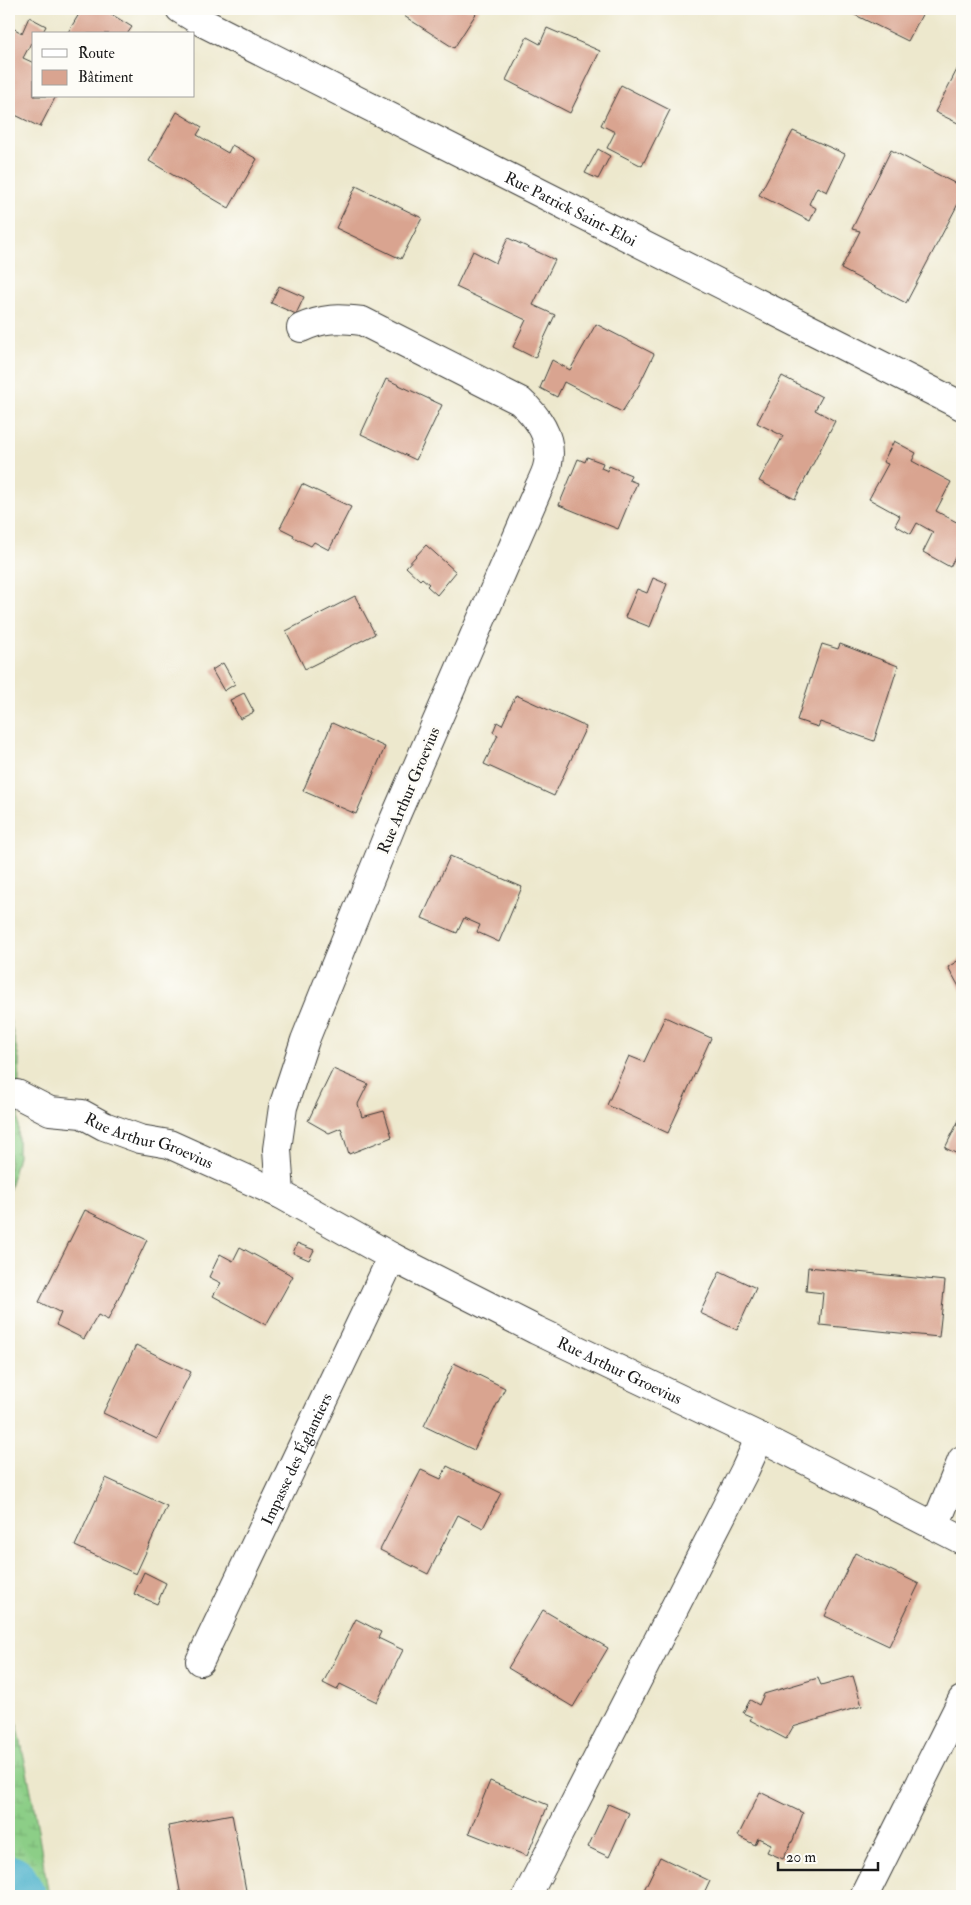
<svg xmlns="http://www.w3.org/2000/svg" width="971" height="1905" font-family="'IM FELL Double Pica',serif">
<defs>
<pattern id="wetland-marsh" width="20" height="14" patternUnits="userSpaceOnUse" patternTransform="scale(1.25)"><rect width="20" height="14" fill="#8cce87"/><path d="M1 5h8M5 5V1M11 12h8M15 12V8" fill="none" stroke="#78b074"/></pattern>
</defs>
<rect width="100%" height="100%" fill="#fdfcf7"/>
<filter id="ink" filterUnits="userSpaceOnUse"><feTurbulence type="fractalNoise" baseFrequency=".02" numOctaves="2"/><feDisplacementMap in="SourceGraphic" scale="10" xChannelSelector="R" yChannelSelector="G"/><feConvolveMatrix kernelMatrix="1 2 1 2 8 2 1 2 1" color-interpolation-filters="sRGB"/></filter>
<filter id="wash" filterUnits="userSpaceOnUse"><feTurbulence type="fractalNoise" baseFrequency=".0096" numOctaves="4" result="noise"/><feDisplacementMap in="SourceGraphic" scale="20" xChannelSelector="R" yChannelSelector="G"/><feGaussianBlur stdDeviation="1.12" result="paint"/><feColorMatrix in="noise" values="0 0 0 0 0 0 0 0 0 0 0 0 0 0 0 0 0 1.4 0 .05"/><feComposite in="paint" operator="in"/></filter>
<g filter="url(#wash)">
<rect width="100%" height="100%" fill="#ede8cd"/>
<path fill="url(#wetland-marsh)" stroke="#547552" d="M9,1015L19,1060L18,1156L9,1192Z
M9,1683L33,1801L49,1896H9Z"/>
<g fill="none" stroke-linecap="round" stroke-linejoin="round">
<path stroke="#4db2cc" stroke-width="60" d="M9,1885L15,1896"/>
</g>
<g id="blocks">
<path fill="#d9a490" d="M82,9H103L132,27L127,34H67Z
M408,9H479L454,48L404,16Z
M843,9H925L908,41Z
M29,17L46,26L42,34H34V45L31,43L23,58L34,63V96H56L40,127L9,112V26L22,33Z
M547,28L600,51L570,113L506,80L527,37L540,44Z
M962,60V125L935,112Z
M621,85L670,110L642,166L607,148L615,132L601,125Z
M177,112L202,127L197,135L228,153L232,145L257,159L229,208L149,161Z
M793,131L845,154L827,192L817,187L809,204L816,208L810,221L759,195Z
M598,149L610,156L598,179L585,173Z
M891,150L962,187V195L959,202L906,303L841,269L860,231L852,229Z
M356,186L422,218L401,259L336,228Z
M508,238L555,260L533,305L555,315L535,358L513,347L526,320L456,287L473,251L496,263Z
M279,286L304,297L296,314L271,303Z
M596,324L654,354L639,385L622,412L564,382L557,397L540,388L552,360L570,370Z
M782,376L822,397L815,410L835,421L795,499L759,481L783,436L757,423Z
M386,379L442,405L416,460L361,434Z
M894,441L916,453L912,461L951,482L936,511L962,525V544L950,567L923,552L933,532L917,523L911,534L895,525L900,516L869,499L888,464L883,462Z
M587,457L603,463L601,468L608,471L609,466L631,475L629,480L637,483L618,529L559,505L578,459L585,462Z
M302,484L351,507L329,550L314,542L311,546L293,537L294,535L280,528Z
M426,545L456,572L437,595L427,586L429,584L422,578L420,580L406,567Z
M653,578L667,584L650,627L625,617L637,589L647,593Z
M355,596L375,634L305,669L286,631Z
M822,644L838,649L840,644L898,666L874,741L820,722L818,727L797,720Z
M223,663L235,684L224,691L212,670Z
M244,693L254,712L240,719L230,700Z
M516,695L586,727L554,796L484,764L498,735L493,732L497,722L502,725Z
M332,723L385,747L356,814L303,791Z
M450,856L522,887L499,942L477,932L480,925L464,918L457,933L422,918Z
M962,958V992L948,967Z
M665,1017L711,1038L668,1133L607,1105L629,1056L644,1062Z
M333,1069L368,1084L358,1104L362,1117L384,1111L392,1137L349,1154L341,1128L329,1133L308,1121Z
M962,1114V1156L945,1148Z
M85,1210L147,1240L108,1320L98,1315L84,1339L56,1325L61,1313L39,1302Z
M297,1243L314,1250L309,1260L293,1253Z
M240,1247L293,1276L266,1325L213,1296L221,1283L209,1277L220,1254L233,1261Z
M808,1267L945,1281L939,1337L820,1325L823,1293L806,1291Z
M720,1271L756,1288L737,1330L700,1313Z
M136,1345L191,1372L157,1439L103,1413Z
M454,1363L505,1388L474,1450L424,1426Z
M447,1466L501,1493L483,1528L458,1515L428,1574L380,1550L421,1470L441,1479Z
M106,1478L167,1506L136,1574L75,1546Z
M855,1553L919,1584L889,1646L825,1616Z
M144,1572L166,1583L157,1604L134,1594Z
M543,1610L608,1648L573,1707L508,1668Z
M356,1619L381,1632L378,1638L403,1650L377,1702L340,1684L337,1690L323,1683Z
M853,1676L862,1706L793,1727L786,1739L750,1720L752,1717L743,1713L750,1700L759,1705L764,1694L818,1678L821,1685Z
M490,1781L548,1805L527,1856L469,1833Z
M760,1792L803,1813L793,1840L783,1859L767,1852L771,1844L758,1838L755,1845L738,1836Z
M608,1804L629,1813L609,1857L588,1847Z
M232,1814L247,1896H181L168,1826Z
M660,1857L710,1881L703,1896H641Z"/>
</g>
</g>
<g filter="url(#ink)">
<use href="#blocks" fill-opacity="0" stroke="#3b3b37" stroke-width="1"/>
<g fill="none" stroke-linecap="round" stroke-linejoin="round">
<defs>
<g id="minor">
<path id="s1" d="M180,9L198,20L962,406"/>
<path id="s2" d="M301,328C323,318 338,318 362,321L520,401C538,417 553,437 548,463C547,471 542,481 538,489L393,822L305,1040L283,1107L277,1149L280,1194L392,1257L536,1330L760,1437L962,1540"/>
<path id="s3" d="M17,1094L50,1111L82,1114L104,1126L140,1139L169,1144L280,1194"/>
<path d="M935,1526L962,1460"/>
<path id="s4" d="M200,1661L392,1257"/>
<path d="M527,1896L745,1470L760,1437"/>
<path d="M864,1896L962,1700"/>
</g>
</defs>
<use href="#minor" stroke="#3b3b37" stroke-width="30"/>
<use href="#minor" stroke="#fff" stroke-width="28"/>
</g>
</g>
<g text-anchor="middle" stroke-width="5" stroke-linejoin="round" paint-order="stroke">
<g font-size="16" fill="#1c1c1c" stroke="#fdfcf7">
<text dy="6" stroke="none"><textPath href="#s1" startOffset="439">Rue Patrick Saint-Eloi</textPath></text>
<text transform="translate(408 790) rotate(-67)" y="6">Rue Arthur Groevius</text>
<text dy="6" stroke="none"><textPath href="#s3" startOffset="142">Rue Arthur Groevius</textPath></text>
<text dy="6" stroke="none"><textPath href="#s2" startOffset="1478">Rue Arthur Groevius</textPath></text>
<text dy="6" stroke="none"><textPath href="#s4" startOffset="224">Impasse des Églantiers</textPath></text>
</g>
</g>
<rect width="971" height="1905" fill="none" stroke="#fdfcf7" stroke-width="30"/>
<rect x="32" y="32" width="162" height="65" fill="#fdfcf7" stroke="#a3a29f"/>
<rect x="42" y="49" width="25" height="8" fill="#ffffff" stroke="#a3a29f"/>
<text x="78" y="58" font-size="15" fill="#1c1c1c">Route</text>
<rect x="42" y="70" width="25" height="15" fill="#d9a490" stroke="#a3a29f"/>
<text x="78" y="82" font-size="15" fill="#1c1c1c">Bâtiment</text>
<path d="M778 1862v8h100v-8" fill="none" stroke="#1c1c1c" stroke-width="2.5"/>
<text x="786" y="1862" font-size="15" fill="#1c1c1c" stroke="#fdfcf7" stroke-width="4" paint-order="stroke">20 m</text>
</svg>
